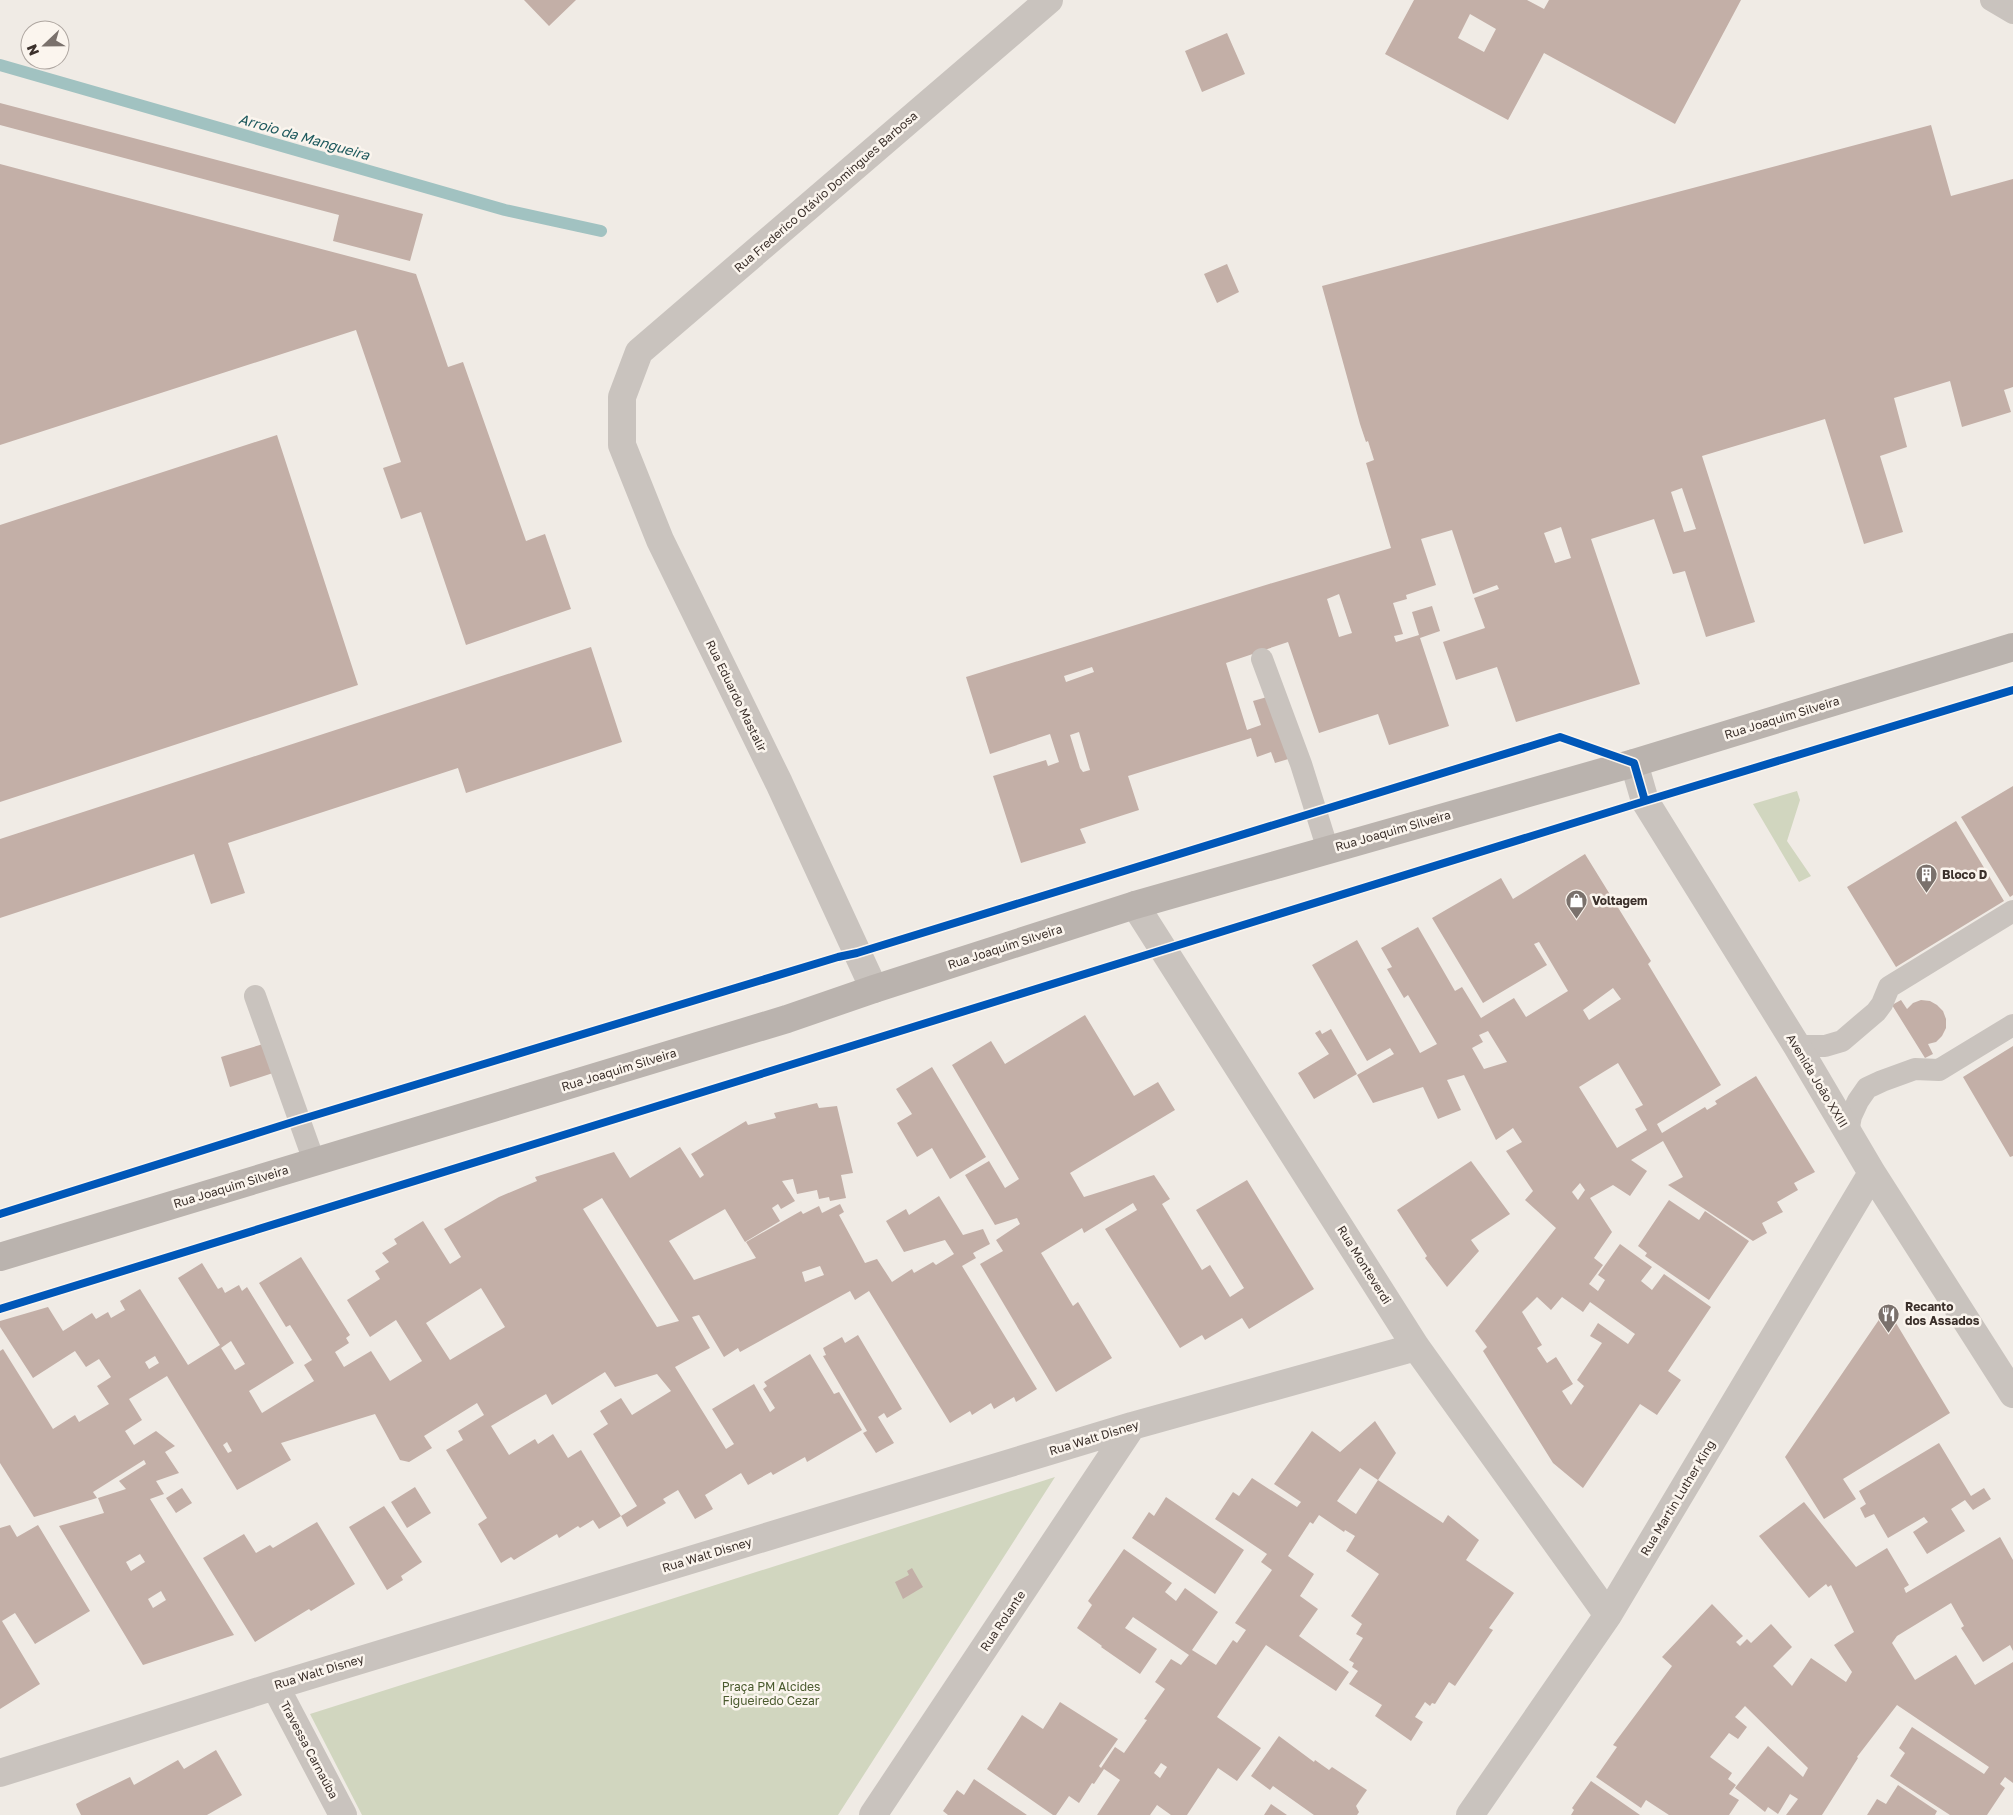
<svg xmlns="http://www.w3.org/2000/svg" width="2013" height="1815" font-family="'Golos Text',sans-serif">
<rect width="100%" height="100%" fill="#f0ebe5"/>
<path fill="#d1d6bf" d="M1797,791L1800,800L1787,841L1811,876L1799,882L1753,804Z
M1055,1477L838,1815H362L310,1714Z"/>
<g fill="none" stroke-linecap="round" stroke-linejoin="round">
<path stroke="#a1c2c1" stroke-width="12" d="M0,65L505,210L601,231"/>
</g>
<path fill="#c3afa7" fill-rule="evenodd" d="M524,0H576L549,26Z
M1414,0H1527L1544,9L1549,0H1741L1675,124L1544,53L1508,120L1385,54ZM1470,14L1496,29L1484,52L1458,38Z
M1227,33L1245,74L1202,92L1185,51Z
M0,103L423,214L410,261L333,241L339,215L0,125Z
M1931,125L1951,196L2013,179V387L2004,390L2011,412L1962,427L1950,381L1894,398L1907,447L1880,456L1903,532L1864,544L1825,419L1702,456L1755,622L1706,637L1685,571L1673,574L1654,519L1591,539L1640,684L1516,722L1497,667L1456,680L1443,642L1485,628L1474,598L1499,589L1497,585L1473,594L1452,530L1421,539L1436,585L1406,595L1407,599L1393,603L1403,634L1394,636L1396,642L1419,635L1412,612L1432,606L1440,631L1420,638L1449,726L1389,745L1378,714L1319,733L1288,642L1226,663L1247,730L1261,725L1253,701L1267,697L1295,757L1275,763L1271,752L1257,757L1251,738L1128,776L1139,810L1080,829L1086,843L1021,863L993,776L1046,760L1048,766L1059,762L1050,734L990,754L966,677L1269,584L1391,548L1366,463L1374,460L1368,441L1366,442L1360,424L1322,286ZM1682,488L1696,529L1684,532L1671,492ZM1561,527L1571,558L1555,563L1544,533ZM1339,594L1352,633L1339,637L1327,599ZM1092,667L1094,672L1066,682L1064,676ZM1079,732L1090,770L1083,772L1080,768L1070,735Z
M0,164L416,274L448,367L463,362L526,541L545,534L571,609L466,645L421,512L401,519L383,468L401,462L356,330L0,445Z
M1227,264L1239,292L1217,303L1204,274Z
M277,435L358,685L0,802V525Z
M591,647L622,742L466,793L458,768L228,843L245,893L211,904L194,854L0,918V839Z
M2013,786V895L2010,897L1961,817Z
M1956,821L2004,901L1896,967L1847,887Z
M1585,854L1651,961L1648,964L1721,1085L1657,1124L1662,1133L1705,1107L1707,1110L1717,1104L1715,1101L1756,1076L1815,1172L1794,1183L1798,1190L1777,1202L1783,1212L1762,1223L1767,1233L1753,1241L1668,1185L1683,1177L1663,1141L1631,1160L1647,1171L1630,1196L1613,1185L1590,1198L1612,1232L1594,1258L1603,1265L1589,1284L1598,1291L1605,1280L1598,1275L1620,1244L1652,1267L1641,1281L1652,1290L1664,1274L1711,1307L1668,1371L1681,1380L1657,1415L1640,1404L1583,1488L1553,1463L1483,1351L1487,1347L1475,1331L1556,1228L1525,1200L1533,1191L1506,1151L1522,1142L1513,1128L1496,1140L1464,1075L1447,1080L1461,1110L1438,1119L1423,1087L1373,1103L1357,1075L1394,1054L1390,1048L1367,1061L1312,965L1357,940L1420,1053L1437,1044L1408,995L1404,998L1387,969L1392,967L1381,948L1418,927L1455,991L1462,987L1481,1018L1514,998L1526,1017L1568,991L1539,942L1534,944L1547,965L1483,1003L1432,918L1501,878L1513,899ZM1613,988L1621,999L1589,1020L1583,1010ZM1488,1031L1507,1062L1484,1069L1472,1048L1483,1042L1479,1035ZM1618,1063L1643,1105L1635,1109L1647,1130L1617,1148L1579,1087ZM1580,1183L1585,1190L1578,1200L1572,1192ZM1537,1297L1551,1310L1562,1297L1583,1312L1590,1302L1635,1334L1628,1344L1598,1323L1590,1336L1602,1343L1577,1380L1584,1386L1571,1405L1562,1391L1573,1384L1556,1357L1547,1363L1537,1348L1542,1345L1522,1312Z
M1901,1000L1907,1009L1913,1003L1921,1000L1930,1001L1937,1005L1943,1011L1946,1019V1028L1942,1036L1936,1042L1928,1044L1933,1054L1925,1058L1892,1005Z
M1085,1015L1134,1096L1158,1082L1175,1110L1070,1173L1084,1197L1154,1175L1170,1199L1162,1204L1202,1270L1210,1265L1230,1297L1244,1288L1196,1210L1247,1180L1314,1289L1249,1329L1242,1318L1205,1340L1202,1335L1180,1348L1105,1229L1137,1210L1133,1203L1084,1233L1082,1228L1041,1253L1073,1306L1078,1302L1112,1358L1056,1392L980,1264L1003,1251L996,1240L1020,1224L1017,1218L995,1225L965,1175L989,1161L1005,1188L1019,1179L952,1065L991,1041L1005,1064Z
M1331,1029L1357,1074L1314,1099L1298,1073L1329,1054L1315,1033L1320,1030L1322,1034Z
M263,1044L273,1073L230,1087L221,1057Z
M2013,1046V1156L2010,1157L1963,1077Z
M932,1067L986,1157L950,1179L932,1148L917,1157L897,1123L912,1114L896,1089Z
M817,1103L819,1108L837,1106L853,1173L841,1175L846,1198L830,1201L829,1197L819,1199L817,1190L797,1194L793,1179L782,1181L795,1201L781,1209L778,1204L772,1208L780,1221L745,1242L725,1209L669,1241L694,1280L756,1258L746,1242L801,1211L803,1214L819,1206L822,1213L840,1204L844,1212L839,1215L865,1263L877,1259L892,1282L912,1269L914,1273L933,1262L936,1265L954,1254L945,1240L904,1252L886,1221L906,1209L909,1215L939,1196L963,1235L983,1229L990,1244L973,1253L976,1258L962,1266L1037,1389L1016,1402L1014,1397L994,1409L991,1403L972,1415L970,1411L950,1423L869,1291L855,1300L850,1291L740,1352L738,1348L724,1357L699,1315L692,1317L710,1348L675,1367L726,1449L734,1444L712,1409L754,1384L770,1412L775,1408L763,1389L767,1386L764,1382L810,1354L834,1394L839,1392L862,1430L807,1462L805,1457L773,1475L771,1472L748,1485L741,1473L705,1495L713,1509L695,1519L678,1490L663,1499L666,1503L627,1527L621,1516L637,1506L593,1434L608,1424L600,1411L621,1398L632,1415L671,1391L657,1374L615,1387L605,1372L552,1405L546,1394L491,1426L509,1455L535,1439L538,1444L553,1434L568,1458L581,1450L621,1516L599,1529L593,1520L580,1528L578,1526L559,1538L557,1534L514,1560L511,1557L501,1563L478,1524L487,1518L446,1450L463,1440L458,1431L484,1415L477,1403L424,1436L432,1448L409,1462L400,1460L375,1414L281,1443L291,1460L237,1490L167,1376L129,1399L142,1420L125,1431L134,1445L156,1431L175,1446L165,1452L179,1473L156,1481L164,1494L150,1499L234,1635L143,1665L59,1526L104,1513L98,1498L126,1489L119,1481L146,1464L144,1460L93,1492L97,1498L34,1517L0,1463V1351L3,1349L53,1429L75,1415L79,1422L109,1404L97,1386L111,1377L99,1359L86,1367L75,1351L33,1378L0,1327V1321L48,1307L63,1331L92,1313L96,1319L108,1312L111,1318L125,1310L120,1301L140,1289L188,1365L220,1345L178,1278L202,1263L218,1289L222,1287L225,1293L239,1285L242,1291L247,1287L294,1363L249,1391L262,1413L314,1381L304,1365L312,1360L290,1325L286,1327L259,1283L301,1257L350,1335L346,1338L349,1343L335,1352L344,1367L371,1351L390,1381L422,1361L396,1320L370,1337L347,1300L380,1279L375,1271L389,1262L382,1253L397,1244L394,1239L423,1221L450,1264L461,1257L444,1229L499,1197L537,1181L535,1177L614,1152L630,1178L680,1147L700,1178L704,1175L691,1154L746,1121L748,1125L776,1118L774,1113ZM602,1198L679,1321L657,1327L583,1209ZM820,1266L824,1275L805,1282L802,1272ZM481,1288L505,1327L450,1360L426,1323ZM231,1341L245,1364L235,1370L221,1348ZM155,1356L159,1363L149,1369L145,1362ZM227,1442L232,1451L228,1453L223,1445ZM140,1554L145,1562L131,1571L126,1562ZM161,1591L166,1600L153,1608L148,1599Z
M1471,1161L1510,1214L1471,1240L1479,1251L1447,1287L1425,1258L1427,1256L1397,1210Z
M1669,1200L1699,1220L1705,1211L1749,1241L1709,1300L1645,1256L1647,1253L1638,1246Z
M1887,1308L1950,1413L1843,1479L1856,1499L1824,1519L1785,1457Z
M858,1335L902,1409L887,1418L884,1413L878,1417L894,1443L876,1453L863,1433L867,1431L823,1356L826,1355L823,1348L842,1337L845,1343Z
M1375,1421L1396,1453L1378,1480L1443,1523L1448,1515L1479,1540L1466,1560L1514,1593L1489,1628L1493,1630L1455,1686L1449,1682L1435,1704L1432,1703L1430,1706L1425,1702L1415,1717L1423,1722L1411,1741L1375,1716L1382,1705L1349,1684L1358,1671L1352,1667L1354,1663L1349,1660L1363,1638L1356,1634L1362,1624L1351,1616L1379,1574L1346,1551L1355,1536L1345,1530L1344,1532L1319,1515L1313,1524L1310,1522L1288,1556L1314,1574L1300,1596L1318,1609L1299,1636L1349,1672L1336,1691L1266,1645L1217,1717L1261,1748L1237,1781L1218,1768L1187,1815H1171L1157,1805L1150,1815H1097L1120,1780L1104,1769L1094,1784L1092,1783L1079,1803L1069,1796L1056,1815H1053L987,1769L1022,1715L1043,1729L1060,1702L1118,1739L1099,1766L1101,1768L1115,1747L1124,1753L1147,1720L1144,1719L1165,1689L1155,1682L1171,1659L1181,1665L1189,1655L1133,1617L1125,1628L1157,1649L1140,1674L1101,1647L1102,1646L1077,1628L1092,1605L1088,1601L1124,1549L1172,1583L1165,1592L1176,1601L1185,1588L1218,1612L1192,1650L1216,1665L1233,1640L1237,1643L1246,1630L1235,1623L1272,1570L1261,1562L1267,1554L1215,1519L1233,1492L1239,1496L1252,1478L1297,1507L1301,1502L1274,1484L1312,1431L1340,1452ZM1360,1468L1378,1480L1356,1514L1337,1501ZM1161,1763L1167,1767L1160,1778L1154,1773Z
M1939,1443L1971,1496L1984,1488L1991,1499L1973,1510L1965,1500L1951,1509L1965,1531L1927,1554L1913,1532L1928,1522L1924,1517L1888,1538L1874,1514L1865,1518L1860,1508L1866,1504L1859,1491Z
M415,1487L431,1513L407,1528L391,1502Z
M182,1488L192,1503L176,1513L166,1498Z
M1166,1497L1244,1550L1215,1594L1132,1538L1149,1512L1154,1516Z
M1804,1502L1856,1567L1887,1548L1909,1585L1904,1588L1906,1593L2000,1537L2013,1560V1651L2010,1645L1983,1662L1961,1628L1964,1626L1951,1603L1897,1636L1892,1643L1915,1680L1956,1655L1975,1685L2013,1662V1783L2005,1777L2000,1784L2005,1788L1987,1815H1950L1890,1776L1905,1753L1899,1748L1912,1727L1984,1774L1989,1767L1897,1705L1857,1757L1858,1758L1822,1815H1786L1798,1799L1790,1794L1778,1814L1768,1807L1765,1812L1735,1788L1768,1746L1803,1777L1808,1768L1745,1706L1735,1717L1747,1727L1738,1739L1729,1733L1710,1757L1732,1773L1728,1779L1736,1785L1729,1794L1739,1800L1729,1815H1669L1646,1800L1641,1808L1596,1777L1617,1747L1613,1745L1672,1666L1662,1657L1712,1604L1743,1636L1736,1642L1740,1646L1747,1639L1751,1643L1771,1624L1792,1647L1773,1666L1792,1686L1811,1658L1846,1682L1852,1672L1834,1645L1854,1632L1831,1585L1828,1587L1826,1584L1809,1598L1759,1536Z
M384,1506L422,1562L401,1576L403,1580L387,1590L349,1527Z
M317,1522L355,1584L311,1611L309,1609L255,1642L203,1558L244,1534L256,1553L270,1545L273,1548Z
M10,1525L17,1537L38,1525L90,1611L35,1644L15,1613L2,1621L40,1684L0,1709V1528Z
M912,1568L923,1587L903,1599L895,1582L909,1575L907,1571Z
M1279,1736L1314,1762L1315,1760L1329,1770L1332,1767L1367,1790L1356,1806L1359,1812L1357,1815H1314L1273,1786L1270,1790L1251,1776Z
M216,1750L242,1795L207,1815H81L77,1807L76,1804L83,1800L130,1777L134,1785L178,1760L184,1769Z
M974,1779L1027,1815H948L943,1811L957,1790L964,1795Z
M1591,1781L1640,1815H1571L1574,1810L1572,1808Z
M1898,1785L1937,1811L1935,1815H1867L1877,1799L1886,1804Z
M1271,1804L1287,1815H1264Z"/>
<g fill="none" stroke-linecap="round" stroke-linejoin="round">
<path stroke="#c9c3be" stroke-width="22" d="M1991,0L2013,13
M1262,659L1301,764L1328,850
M255,996L314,1161
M1797,1046H1825L1842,1041L1876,1012L1882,1004L1889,987L2013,911
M1848,1132L1851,1116L1858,1101L1867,1088L1882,1081L1915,1069L1939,1070L2013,1025"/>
<path stroke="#c9c3be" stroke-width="28" d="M1634,763L1645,801L1797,1046L1872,1173L2013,1394
M1135,905L1416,1347L1608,1615
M874,989L779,783L660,540L622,445V397L639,352L1049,0
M275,1686L343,1815
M0,1773L275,1686L1132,1426L1416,1347
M873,1815L1132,1426
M1470,1815L1608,1615L1872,1173"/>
<path stroke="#bab3ae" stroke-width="28" d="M0,1257L787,1019L874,989L1135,905L1634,763L2013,647"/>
<defs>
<path id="cycleway" d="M0,1214L299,1120L838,957L857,953L1560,737L1634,763L1645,801
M0,1309L1645,801L2013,690"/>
</defs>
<use href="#cycleway" stroke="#fbf5ee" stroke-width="11"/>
<use href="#cycleway" stroke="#0057b8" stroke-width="8"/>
</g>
<defs>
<symbol id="building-pin" viewBox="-11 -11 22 30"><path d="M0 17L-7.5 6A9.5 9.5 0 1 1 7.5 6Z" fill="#7a716c" stroke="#fbf5ee"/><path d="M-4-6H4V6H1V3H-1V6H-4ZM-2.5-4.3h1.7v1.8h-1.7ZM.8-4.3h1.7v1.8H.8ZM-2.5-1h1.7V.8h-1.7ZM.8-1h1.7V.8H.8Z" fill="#fff"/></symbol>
<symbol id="shop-pin" viewBox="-11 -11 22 30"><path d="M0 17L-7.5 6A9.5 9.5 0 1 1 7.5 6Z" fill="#7a716c" stroke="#fbf5ee"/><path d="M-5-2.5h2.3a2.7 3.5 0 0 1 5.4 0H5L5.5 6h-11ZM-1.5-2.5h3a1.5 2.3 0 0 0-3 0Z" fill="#fff"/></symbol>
<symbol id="restaurant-pin" viewBox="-11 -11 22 30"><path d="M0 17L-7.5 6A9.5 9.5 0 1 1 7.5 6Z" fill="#7a716c" stroke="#fbf5ee"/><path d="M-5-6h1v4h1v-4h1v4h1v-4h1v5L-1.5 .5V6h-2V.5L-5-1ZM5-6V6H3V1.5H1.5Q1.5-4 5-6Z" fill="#fff"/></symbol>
</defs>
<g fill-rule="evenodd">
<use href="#building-pin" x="1914" y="862" width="25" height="34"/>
<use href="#shop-pin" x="1564" y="888" width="25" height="34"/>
<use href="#restaurant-pin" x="1876" y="1302" width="25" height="34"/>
</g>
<g text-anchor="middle" stroke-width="5" stroke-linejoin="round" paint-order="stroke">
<g font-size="12" fill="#3b302b" stroke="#fbf5ee">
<text transform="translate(826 192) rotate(-41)" y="4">Rua Frederico Otávio Domingues Barbosa</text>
<text transform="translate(736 696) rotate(64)" y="4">Rua Eduardo Mastalir</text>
<text transform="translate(1782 718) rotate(-17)" y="4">Rua Joaquim Silveira</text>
<text transform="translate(1393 831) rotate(-16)" y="4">Rua Joaquim Silveira</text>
<text transform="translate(1005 947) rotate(-18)" y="4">Rua Joaquim Silveira</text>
<text transform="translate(619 1070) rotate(-17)" y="4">Rua Joaquim Silveira</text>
<text transform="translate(1817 1081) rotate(59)" y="4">Avenida João XXIII</text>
<text transform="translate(231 1187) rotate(-17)" y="4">Rua Joaquim Silveira</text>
<text transform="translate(1364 1265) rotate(58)" y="4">Rua Monteverdi</text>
<text transform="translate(1094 1438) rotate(-17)" y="4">Rua Walt Disney</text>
<text transform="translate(1678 1498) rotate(-59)" y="4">Rua Martin Luther King</text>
<text transform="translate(707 1555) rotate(-17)" y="4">Rua Walt Disney</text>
<text transform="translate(1003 1621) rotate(-56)" y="4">Rua Rolante</text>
<text transform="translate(319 1672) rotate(-17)" y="4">Rua Walt Disney</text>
<text transform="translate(309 1750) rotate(62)" y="4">Travessa Carnaúba</text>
</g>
<g font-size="12" font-weight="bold" fill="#3b302b" stroke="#fbf5ee" text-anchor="start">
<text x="1942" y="879">Bloco D</text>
<text x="1592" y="905">Voltagem</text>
<text x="1905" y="1311">Recanto<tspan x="1905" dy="14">dos Assados</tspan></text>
</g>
<g font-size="12" fill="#4a5a2e" stroke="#fbf5ee">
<text x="771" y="1691">Praça PM Alcides<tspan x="771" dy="14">Figueiredo Cezar</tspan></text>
</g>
<g font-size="14" font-style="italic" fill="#1f5a5e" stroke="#fbf5ee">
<text transform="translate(304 137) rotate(16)" y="5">Arroio da Mangueira</text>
</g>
</g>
<g transform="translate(45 45) rotate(248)"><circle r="24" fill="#fbf5ee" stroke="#aea6a0"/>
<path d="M0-4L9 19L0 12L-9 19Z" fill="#7a716c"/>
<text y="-8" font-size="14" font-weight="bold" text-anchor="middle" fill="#3b302b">N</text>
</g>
</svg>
